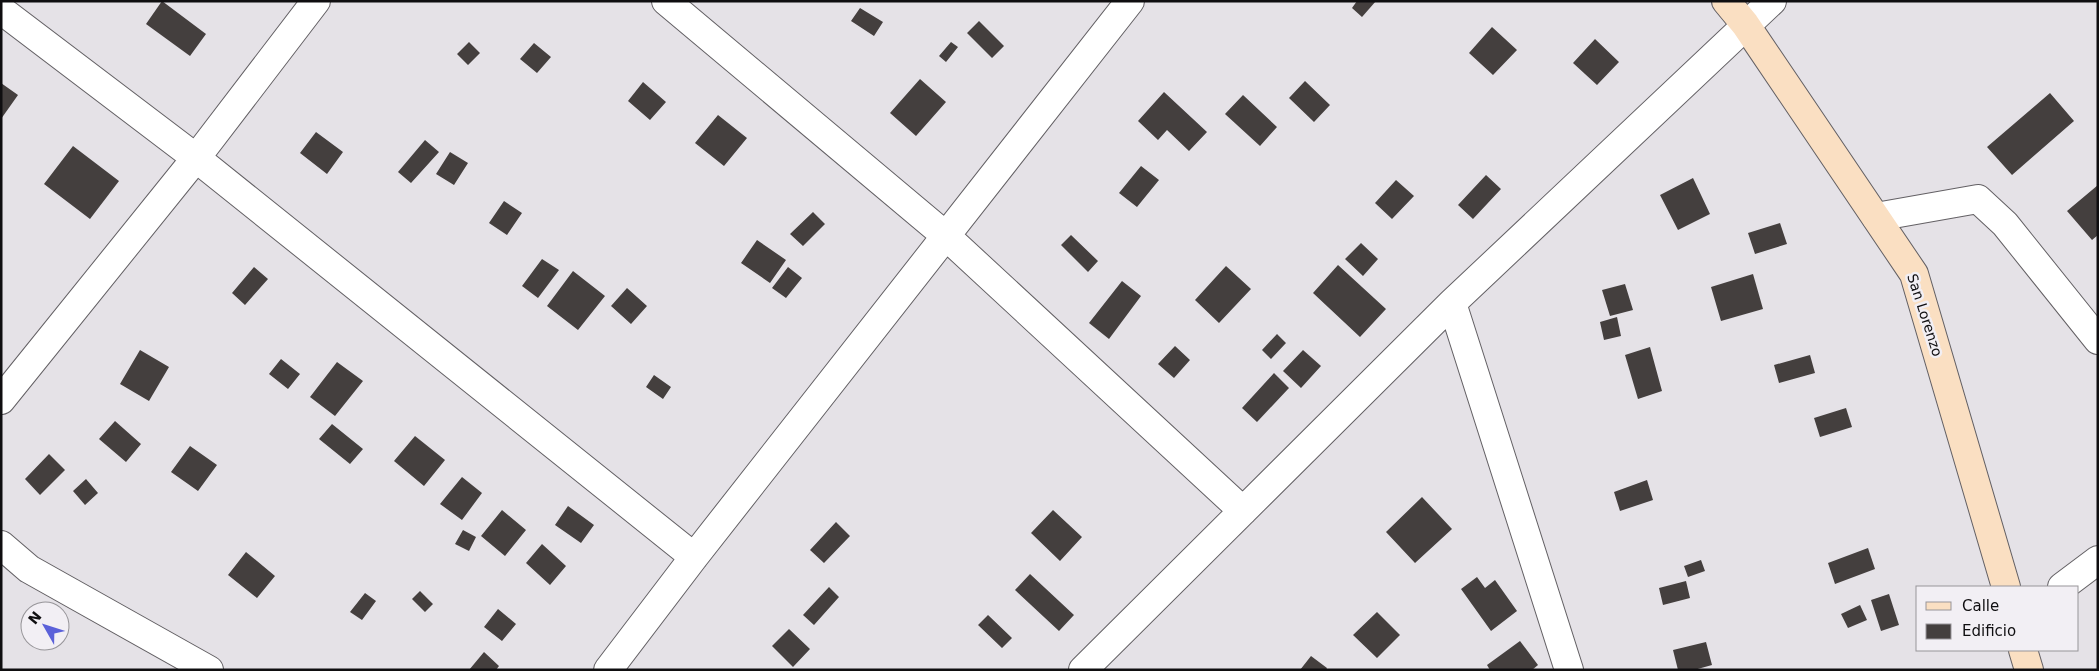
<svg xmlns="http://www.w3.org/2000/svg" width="2099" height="671" font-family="'DejaVu Sans',sans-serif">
<rect width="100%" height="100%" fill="#e5e2e7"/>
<path fill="#443f3e" d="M162,1L206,34L190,56L146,24Z
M1357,1H1376L1362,17L1352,8Z
M860,8L883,22L874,36L851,21Z
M979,21L1004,46L992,58L967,33Z
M1492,27L1517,50L1493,75L1469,53Z
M1595,39L1619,62L1597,85L1573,63Z
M469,42L480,53L468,65L457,54Z
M951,42L958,47L946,62L939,56Z
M534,43L551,57L537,73L520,59Z
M920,79L946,102L916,136L890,113Z
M1305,81L1330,105L1314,122L1289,98Z
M643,82L666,102L650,120L628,101Z
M1,83L18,95L1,119Z
M1164,92L1207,132L1189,151L1167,130L1158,140L1138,121Z
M2050,93L2074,121L2012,175L1987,147Z
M1243,95L1277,127L1260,146L1225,114Z
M718,115L747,138L724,166L695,143Z
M316,132L343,152L327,174L300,153Z
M425,140L439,152L411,183L398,172Z
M73,146L119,181L90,219L44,184Z
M450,152L468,163L454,185L436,174Z
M1141,166L1159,180L1137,207L1119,193Z
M1486,175L1501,189L1473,219L1458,205Z
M1693,178L1710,214L1678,230L1660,195Z
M1396,180L1414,196L1392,219L1375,203Z
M2098,185V235L2092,240L2067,211Z
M504,201L522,213L507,235L489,223Z
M813,212L825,224L803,246L790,234Z
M1780,223L1787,244L1755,254L1748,233Z
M1071,235L1098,261L1088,272L1061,245Z
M757,240L786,260L770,283L741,263Z
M1361,243L1378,259L1363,276L1345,259Z
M542,259L559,270L538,298L522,286Z
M1338,265L1386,309L1360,337L1313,293Z
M1226,266L1251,289L1219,323L1195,300Z
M254,267L268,279L245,305L232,293Z
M788,267L802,278L786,298L772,288Z
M573,271L605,296L578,330L547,306Z
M1753,274L1763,309L1721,321L1711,287Z
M1122,281L1141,296L1109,339L1089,323Z
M1625,284L1633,310L1610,316L1602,290Z
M627,288L647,306L631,324L611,306Z
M1617,317L1621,336L1604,340L1600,322Z
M1277,334L1286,343L1271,359L1262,350Z
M1175,346L1190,360L1174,378L1158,364Z
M1650,347L1662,391L1638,399L1625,355Z
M140,350L169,367L149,401L120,384Z
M1303,350L1321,366L1301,388L1283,371Z
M1810,355L1815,373L1779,383L1774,365Z
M281,359L300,374L288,389L269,374Z
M337,362L363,381L335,416L310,397Z
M1274,373L1289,388L1257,422L1242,408Z
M654,375L671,387L663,399L646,387Z
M1846,408L1852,427L1820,437L1814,418Z
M115,421L141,444L126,462L99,439Z
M332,424L363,449L350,464L319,439Z
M415,436L445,460L424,486L394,461Z
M190,446L217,465L198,491L171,472Z
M49,454L65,470L40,495L25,479Z
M462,477L482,493L462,520L440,504Z
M86,479L98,493L85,505L73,491Z
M1647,480L1653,500L1620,511L1614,492Z
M1422,497L1452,529L1415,563L1386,532Z
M568,506L594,525L581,543L555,525Z
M502,510L526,530L505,556L481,536Z
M1053,510L1082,537L1060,561L1031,533Z
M836,522L850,536L824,563L810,550Z
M463,530L476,537L469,551L455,544Z
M542,544L566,566L550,585L526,563Z
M1868,548L1875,569L1835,584L1828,563Z
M246,552L275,576L257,598L228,575Z
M1701,560L1705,571L1688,577L1684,566Z
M1030,574L1074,615L1059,631L1015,590Z
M1477,577L1485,588L1495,580L1517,611L1491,631L1461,589Z
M1686,581L1690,598L1663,605L1659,588Z
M829,587L839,597L814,625L803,615Z
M420,591L433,604L425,612L412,599Z
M365,593L376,601L362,620L350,612Z
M1889,594L1899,625L1881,631L1871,600Z
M1860,605L1867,620L1848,628L1841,614Z
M498,609L516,624L502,641L484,627Z
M1377,612L1400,635L1377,658L1353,635Z
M988,615L1012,638L1002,648L978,625Z
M789,629L810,649L793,667L772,646Z
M1520,641L1538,665L1532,670H1490L1487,665Z
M1706,642L1712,665L1694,670H1678L1673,650Z
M484,652L499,666L496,670H469Z
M1311,656L1327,668L1326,670H1300Z"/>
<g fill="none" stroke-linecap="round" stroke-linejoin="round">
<defs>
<path id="street" d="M666,1L946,236L1243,511
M1,10L196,158L694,557
M1876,217L1978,199L2005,224L2098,340
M1452,303L1569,670
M1,400L196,158L316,1
M1,545L29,569L209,670
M2062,587L2098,560
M608,670L694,557L1130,1
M1083,670L1452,303L1772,1"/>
<path id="secondary" d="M1726,1L1745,24L1914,274L2006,587
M2023,650L2029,670"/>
</defs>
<use href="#street" stroke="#636064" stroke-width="30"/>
<use href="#secondary" stroke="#636064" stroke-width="30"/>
<use href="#street" stroke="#fff" stroke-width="28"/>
<use href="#secondary" stroke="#fadfc2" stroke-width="28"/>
</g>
<g text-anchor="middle" stroke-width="5" stroke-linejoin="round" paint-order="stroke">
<g font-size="14" fill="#0f0e10" stroke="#f2eff4">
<text transform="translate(1925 315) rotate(72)" y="5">San Lorenzo</text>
</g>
</g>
<rect width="2099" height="671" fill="none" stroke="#0f0e10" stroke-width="5"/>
<rect x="1916" y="586" width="162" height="65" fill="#f2eff4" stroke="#979599"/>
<rect x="1926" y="602" width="25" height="8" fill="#fadfc2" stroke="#979599"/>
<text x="1962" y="611" font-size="15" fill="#0f0e10">Calle</text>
<rect x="1926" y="624" width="25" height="15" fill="#443f3e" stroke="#979599"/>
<text x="1962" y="636" font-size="15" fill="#0f0e10">Edificio</text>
<g transform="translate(45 626) rotate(309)"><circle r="24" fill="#f2eff4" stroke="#979599"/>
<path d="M0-4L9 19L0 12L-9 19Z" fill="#5b61d9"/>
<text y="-8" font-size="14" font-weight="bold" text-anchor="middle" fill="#0f0e10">N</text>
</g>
</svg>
